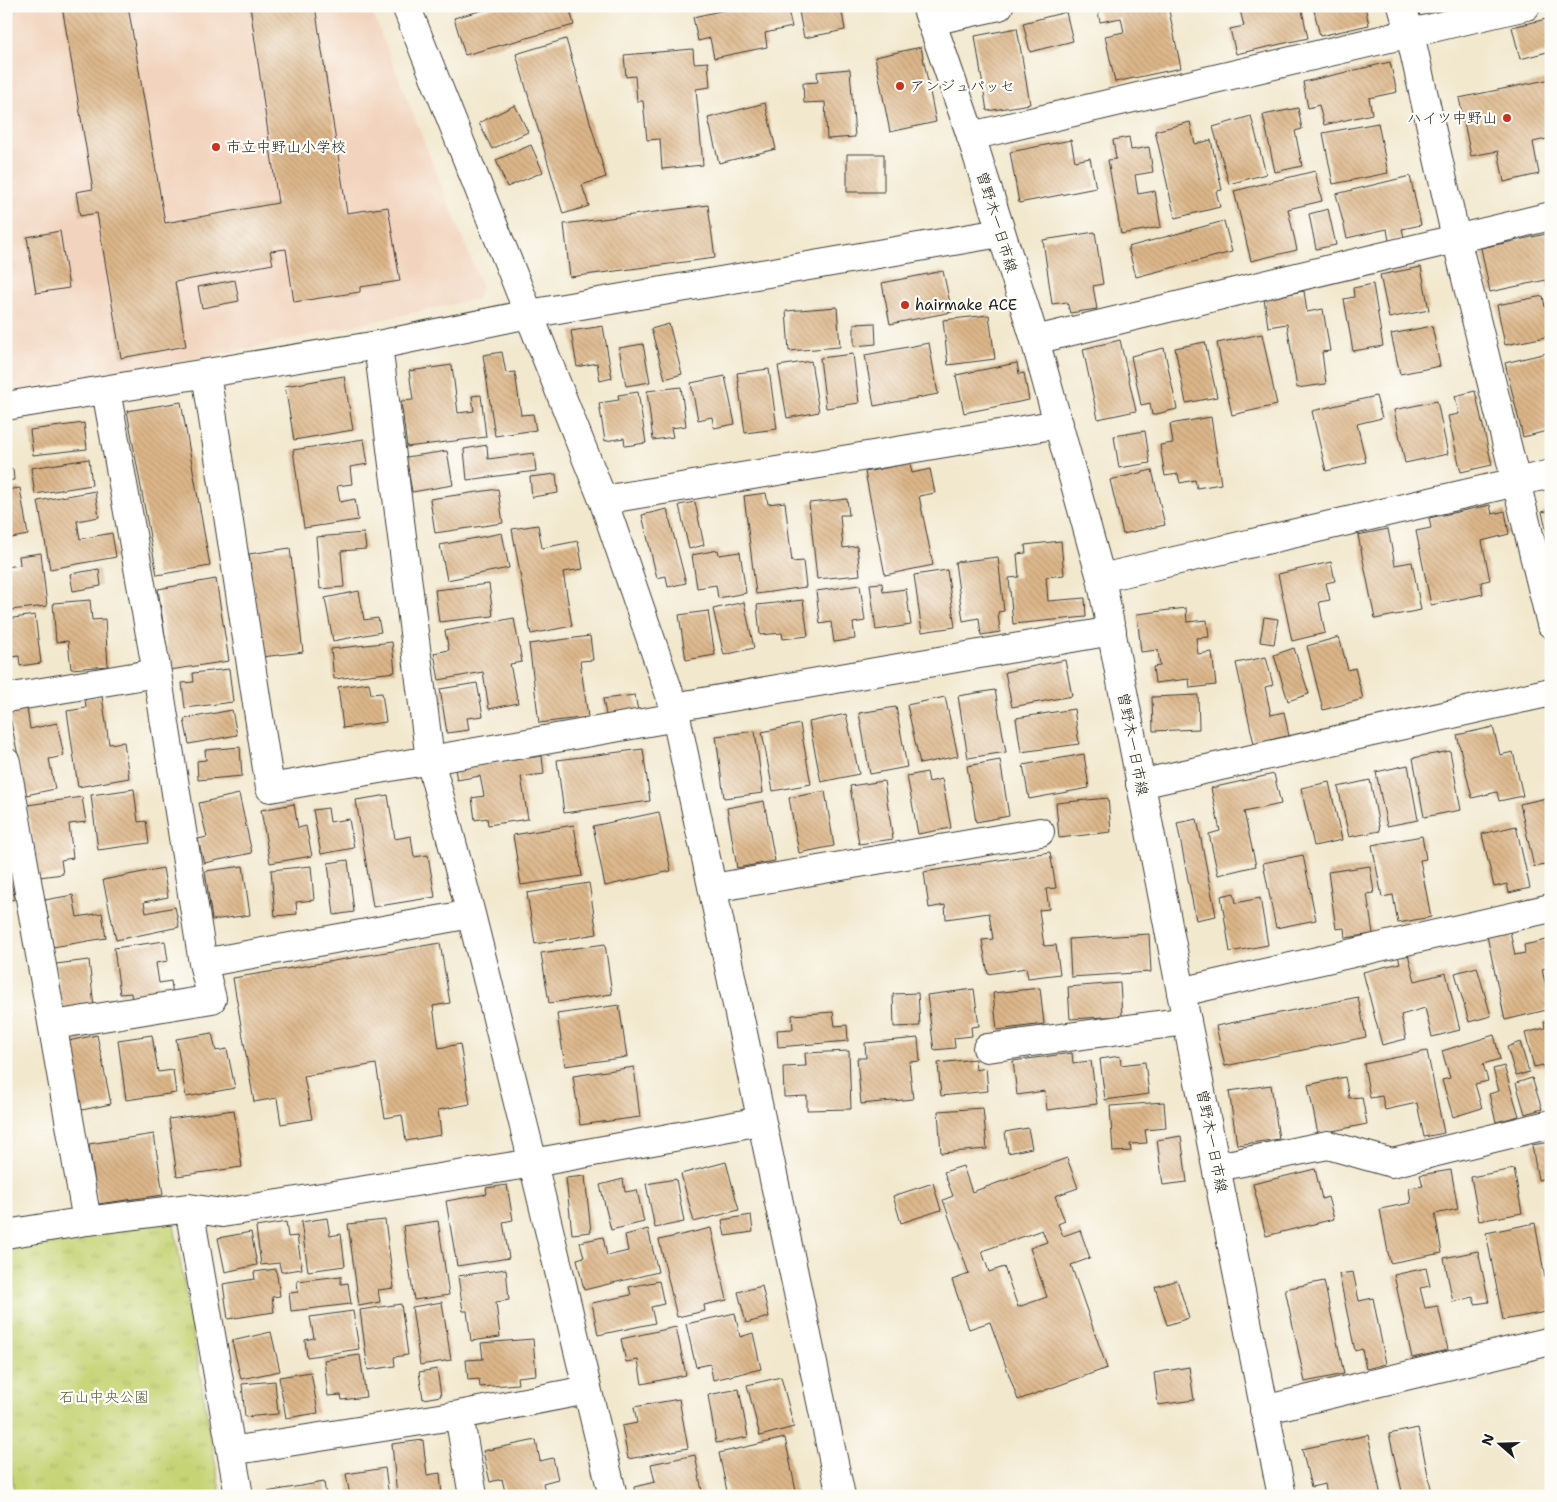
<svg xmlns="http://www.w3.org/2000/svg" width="1557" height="1502" font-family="'Shantell Sans','Klee One',sans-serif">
<defs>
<pattern id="park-tufts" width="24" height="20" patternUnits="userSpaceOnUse" patternTransform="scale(1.25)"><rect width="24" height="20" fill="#c6d476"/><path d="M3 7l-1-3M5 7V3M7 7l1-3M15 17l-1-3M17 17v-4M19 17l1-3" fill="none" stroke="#aab566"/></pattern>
<pattern id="building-back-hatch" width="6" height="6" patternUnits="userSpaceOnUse" patternTransform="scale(1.25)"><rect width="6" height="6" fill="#dcb689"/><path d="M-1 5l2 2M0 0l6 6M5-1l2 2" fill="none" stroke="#bc9c76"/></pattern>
</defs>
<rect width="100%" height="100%" fill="#fdfcf7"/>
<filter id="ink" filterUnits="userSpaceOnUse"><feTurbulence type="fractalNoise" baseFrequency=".02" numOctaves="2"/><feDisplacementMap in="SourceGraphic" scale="10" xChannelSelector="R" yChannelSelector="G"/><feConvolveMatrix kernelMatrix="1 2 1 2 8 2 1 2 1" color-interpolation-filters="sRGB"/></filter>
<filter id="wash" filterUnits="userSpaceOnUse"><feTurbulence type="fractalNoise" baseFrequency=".0096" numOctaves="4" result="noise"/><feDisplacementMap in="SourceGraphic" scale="20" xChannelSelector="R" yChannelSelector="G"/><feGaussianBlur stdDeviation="1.12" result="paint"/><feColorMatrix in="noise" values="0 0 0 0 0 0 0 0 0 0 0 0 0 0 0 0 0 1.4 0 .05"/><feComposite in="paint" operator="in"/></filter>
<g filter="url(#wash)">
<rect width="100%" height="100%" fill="#f2e8ce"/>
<path fill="#f2d4be" d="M6,6H370L482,287L477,299L207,357L6,392Z"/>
<path fill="url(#park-tufts)" stroke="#717849" d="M173,1220L221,1496H15L6,1440V1247Z"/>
<g id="blocks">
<path fill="url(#building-back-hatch)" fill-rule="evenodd" d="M62,6H128L165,223L278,203L250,6H315L347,213L388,207L400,281L360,287V292L294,302L286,249L270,251L273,264L175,282L186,346L121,358L97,213L80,216L76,192L93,189Z
M498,6H569L574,25L465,55L454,18Z
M743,6H787L792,27L765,33L767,47L714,58L710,38L698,41L693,17Z
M798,6H841L845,30L804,38Z
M1097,6H1168L1181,68L1115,82L1105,36L1124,32L1121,18L1100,22Z
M1239,6H1260L1261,10L1277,6H1301L1308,38L1236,54L1230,29L1244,26Z
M1313,6H1365L1369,25L1320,36Z
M1066,12L1073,41L1030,52L1023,23Z
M1551,18V51L1520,59L1512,27Z
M1017,28L1030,104L987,111L975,36Z
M566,39L606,177L582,185L589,206L563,214L516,54Z
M921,47L936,122L890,132L875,57Z
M693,49L694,63L708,62L710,87L696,89L703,165L662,169L660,139L647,140L643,101H637L635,76L626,77L624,55Z
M1390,62L1397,92L1369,98L1372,114L1324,125L1319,105L1308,108L1303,82Z
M850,69L855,137L827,139L825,102L804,103L803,83L818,82L817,72Z
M1551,79V138L1533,142L1539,174L1504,182L1498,151L1471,156L1459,98Z
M765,103L776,149L719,163L708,118Z
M515,105L528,132L492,149L479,123Z
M1298,108L1302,129L1295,131L1302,166L1275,172L1263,115Z
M1251,116L1266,174L1229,184L1213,127Z
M1190,122L1195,144L1211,140L1222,190L1216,191L1220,207L1175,218L1155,131Z
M1378,123L1388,173L1333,184L1323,133Z
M1129,137L1131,150L1149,147L1153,172L1135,175L1138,194L1155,191L1161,227L1121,234L1108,160L1116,159L1113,140Z
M1071,140L1075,161L1090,158L1096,188L1019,203L1010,152Z
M531,145L543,172L507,187L496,160Z
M847,154H884V192H847Z
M1315,171L1322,201L1288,209L1297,250L1251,261L1234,191Z
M1410,176L1421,225L1402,229L1404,237L1389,241L1387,229L1347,238L1336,194Z
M708,205L715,258L570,277L564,224Z
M1328,209L1336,245L1316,249L1309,214Z
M1224,221L1232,252L1136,277L1128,247Z
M60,231L69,288L36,293L27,237Z
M1095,232L1103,284L1093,286L1097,309L1070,313L1067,302L1052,304L1043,240Z
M1551,233V298L1546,280L1490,292L1481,248Z
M1421,267L1429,310L1389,318L1380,275Z
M943,271L952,312L890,324L882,283Z
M235,280L239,301L202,308L198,287Z
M1373,284L1383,346L1353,351L1344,299L1354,297L1353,288Z
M1304,291L1307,312L1323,309L1330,351L1322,352L1326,384L1297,388L1287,324L1268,327L1264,298Z
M1543,296L1545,307L1551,306V336L1505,345L1497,305Z
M837,307L840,347L789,351L786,311Z
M989,315L995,359L948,365L943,320Z
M875,323L876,344L854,346V324Z
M669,324L682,374L665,379L651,329Z
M603,326L612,378L600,381L597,363L577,367L571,331Z
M1432,326L1440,366L1400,374L1391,334Z
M1262,334L1277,405L1232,415L1217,343Z
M1120,340L1136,411L1098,419L1083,349Z
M1205,342L1217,397L1186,403L1175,348Z
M929,343L938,394L874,406L865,355Z
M643,344L650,382L626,386L619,348Z
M1164,348L1177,409L1152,415L1150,403L1141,405L1131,356Z
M502,352L506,373L515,372L521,415L533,414L536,430L495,436L483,355Z
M1551,352V430L1523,437L1505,363Z
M853,354L859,403L826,408L820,358Z
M811,361L819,412L787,418L778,366Z
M1017,363L1019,374L1024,373L1029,400L964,413L956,375Z
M452,365L458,413L474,411L472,396L481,395L486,437L407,447L401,401L413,400L409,371Z
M769,369L777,429L745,433L737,373Z
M344,376L353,430L294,440L285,386Z
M725,376L735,424L714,428L712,417L698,420L691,383Z
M681,387L686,426L671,428L673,437L653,440L647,391Z
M1475,391L1492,465L1461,472L1448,416L1459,414L1455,396Z
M638,392L646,443L625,446L624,438L605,441L599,403L619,400L618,395Z
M1376,396L1382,418L1357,424L1366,462L1326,471L1312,411Z
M1437,401L1448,454L1405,463L1394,410Z
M181,402L210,566L157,575L127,411Z
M1211,417L1221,484L1197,488L1195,480L1180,483L1178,474L1165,476L1160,445L1173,443L1170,424Z
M84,423L87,449L33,455L30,430Z
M1145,431L1150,463L1119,468L1114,436Z
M364,439L368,464L350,467L352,484L337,486L340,502L355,499L358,520L304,528L293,450Z
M487,445L488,459L534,453L536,471L467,480L464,449Z
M447,451L453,485L412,492L406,457Z
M89,459L92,485L35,494L31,468Z
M910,463L912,473L930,469L935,493L919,496L933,565L885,575L865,472Z
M13,469L14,480L6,481V470Z
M1152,470L1165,525L1123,534L1110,480Z
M556,474L558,493L532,497L530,477Z
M20,488L28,535L6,539V490Z
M498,489L503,523L435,533L430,499Z
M95,491L99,517L77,521L80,539L112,533L116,557L50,569L38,501Z
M766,493L768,504L785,502L792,562L803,561L806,587L756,594L744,496Z
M847,499L849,515H840L843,548L857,546L860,575L817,579L809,503Z
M695,502L704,545L689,549L679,505Z
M1490,505L1492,514L1505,511L1509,534L1482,541L1490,580L1481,582L1483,594L1431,605L1416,531L1431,528L1429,518Z
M667,509L686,583L668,587L666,576L657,578L642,515Z
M1551,510V544H1550L1542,512Z
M538,525L542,548L578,541L583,569L563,572L572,626L531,634L512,529Z
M1388,529L1395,565L1412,562L1421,610L1375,619L1358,535Z
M364,533L366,549L341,551L344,587L320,589L316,537Z
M502,533L509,568L447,580L440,545Z
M1061,541L1064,575L1046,577L1048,601L1085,598L1086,617L1013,624L1009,578L1019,577L1017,554L1026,553L1025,545Z
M290,548L303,652L262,657L249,554Z
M718,550L719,555L740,552L746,593L718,598L716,585L697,588L692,555Z
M41,553L47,606L10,610L6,567L20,565L19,556Z
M998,557L1004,611L998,612L1000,632L981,635L979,618L963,621L955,562Z
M1331,562L1335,581L1326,583L1330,600L1319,602L1325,633L1292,641L1278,574Z
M99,569L101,586L73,591L70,574Z
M947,570L955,627L922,632L914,575Z
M216,579L229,661L170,670L158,589Z
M882,583L883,592L906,589L911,625L876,630L870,584Z
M489,584L493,616L439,622L435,590Z
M860,585L865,621L853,623L855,639L834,642L831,622L820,624L816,591Z
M359,591L364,620L378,618L381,632L333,641L325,598Z
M90,600L92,620L105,619L108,666L71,669L68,641L56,642L53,603Z
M803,600L808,636L783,639L782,633L760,635L757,605Z
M744,602L754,648L724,655L713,609Z
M1186,608L1187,622L1207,620L1209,637L1196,638L1198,654L1212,652L1216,685L1190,688L1189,679L1155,683L1153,667L1160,666L1158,650L1141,652L1137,614Z
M708,611L715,655L686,660L679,615Z
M35,615L41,663L20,666L19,656L6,658V619Z
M1264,617L1278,619L1274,644L1260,642Z
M514,618L522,662L510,664L518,703L489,709L483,672L439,680L434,653L449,650L445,631Z
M590,636L593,660L580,661L588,717L539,723L529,644Z
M1339,637L1348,670L1355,668L1363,699L1323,710L1307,646Z
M392,642L395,672L334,679L331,649Z
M1294,648L1309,694L1288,701L1274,655Z
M1266,657L1273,685L1265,687L1271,715L1284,712L1289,736L1254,744L1236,663Z
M1065,660L1072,696L1012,707L1005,672Z
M229,669L233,702L185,708L182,683L194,682L193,673Z
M369,683L371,694L382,693L386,722L343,728L338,687Z
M477,683L483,716L467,718L469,730L447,733L440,689Z
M995,690L1006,752L968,758L958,696Z
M635,695L638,711L606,715L603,699Z
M1198,695L1199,729L1153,731L1152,697Z
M102,696L109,744L124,742L129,778L78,787L67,711L86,708L85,699Z
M945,697L958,756L920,764L907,705Z
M896,707L907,767L870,774L859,713Z
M27,708L30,729L57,723L64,756L49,759L55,789L26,795L9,712Z
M1074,709L1079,744L1021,752L1016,718Z
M232,710L237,735L189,744L184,719Z
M846,714L859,774L821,782L809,722Z
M800,724L811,784L773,791L762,732Z
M1493,727L1500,755L1513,752L1523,796L1499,801L1497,792L1472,798L1457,735Z
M755,731L763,793L724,798L716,736Z
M240,747L242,776L198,780L197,761L206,760L205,750Z
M643,749L650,801L564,813L557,760Z
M1450,751L1461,810L1424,817L1413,758Z
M1084,754L1089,788L1029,799L1023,765Z
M542,756L544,774L521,777L528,819L488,825L487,818L475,820L472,798L484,796L480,776L457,780L455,769Z
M1000,760L1009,816L976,822L967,766Z
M1408,765L1418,820L1387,826L1376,772Z
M927,772L929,782L942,779L951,828L918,834L907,776Z
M1274,774L1281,804L1244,812L1256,866L1218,875L1209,834L1220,831L1211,788Z
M1370,780L1380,831L1349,837L1338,787Z
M884,781L893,839L859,844L850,786Z
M1329,782L1342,840L1314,846L1301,788Z
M134,789L138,822L146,821L149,843L98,850L91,795Z
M825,791L834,846L799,853L789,798Z
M239,794L252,853L204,863L198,839L207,837L199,803Z
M388,795L395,839L411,836L414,857L428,855L435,897L373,907L356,800Z
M82,797L86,822L69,824L73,858L61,860L63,874L39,877L28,805Z
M1551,797V864L1534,867L1520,804Z
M1108,798L1111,832L1059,838L1056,803Z
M764,801L775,861L737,868L727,808Z
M294,804L298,828L306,826L312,856L270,863L261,810Z
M328,808L330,822L349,819L354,848L321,854L313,810Z
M659,812L671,871L605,886L593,826Z
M1197,819L1216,916L1196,920L1177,823Z
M574,825L582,876L521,885L513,835Z
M1516,826L1530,888L1509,893L1507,884L1494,887L1482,834Z
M1422,836L1426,859L1420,860L1431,917L1398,923L1393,895L1382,897L1372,845Z
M1050,852L1056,888L1046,889L1049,909L1039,910L1044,946L1056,945L1060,974L1028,978L1026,968L988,974L982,940L993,939L989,913L946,919L945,905L929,908L924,872Z
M1303,855L1316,920L1276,928L1263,863Z
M348,860L354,912L334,915L328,863Z
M6,864L15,899L6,901Z
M243,866L250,915L212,920L205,871Z
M311,866L314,900L296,902L297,914L275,916L271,870Z
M1370,866L1374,893L1367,894L1373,934L1345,938L1344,928L1336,929L1328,872Z
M163,868L168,897L144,902L146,913L175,907L179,927L116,940L103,880Z
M589,883L597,934L535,944L527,893Z
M1234,893L1236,903L1260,898L1268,945L1230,952L1221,896Z
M73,895L77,917L102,913L106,938L53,947L45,900Z
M1510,931L1515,955L1525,953L1524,945L1551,939V967L1542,969L1551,1009L1505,1020L1487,936Z
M1149,934L1151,972L1071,977L1069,939Z
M165,941L168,961L156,963L159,983L171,981L173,996L132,1002L131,993L120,994L114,948Z
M440,943L450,1003L433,1006L439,1048L460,1044L470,1104L438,1110L441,1135L406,1141L402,1115L385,1118L376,1064L304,1076L312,1119L281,1124L277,1098L254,1102L233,978Z
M605,944L612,994L549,1003L541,953Z
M1408,954L1415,981L1446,973L1460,1030L1432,1037L1425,1008L1401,1015L1406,1039L1382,1045L1363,972L1400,963L1398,956Z
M89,960L94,1007L62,1012L56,964Z
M1477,967L1491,1016L1469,1022L1455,973Z
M1120,983L1122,1016L1070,1019L1068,987Z
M1040,988L1044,1024L997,1030L993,993Z
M974,989L979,1026L971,1027L972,1036L954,1038L955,1048L934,1050L927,995Z
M918,993L920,1026L894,1027L893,994Z
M1358,997L1366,1037L1225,1066L1216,1026Z
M619,1005L627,1057L565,1066L557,1014Z
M833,1012L835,1026L847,1025L848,1041L778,1047L777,1030L793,1029L792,1015Z
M1551,1020V1093H1550L1543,1065L1534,1067L1525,1033L1545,1028L1544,1022Z
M212,1033L216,1051L227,1049L235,1088L186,1097L176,1039Z
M97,1035L111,1104L82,1110L68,1041Z
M152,1035L158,1072L173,1070L176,1093L126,1100L118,1040Z
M1494,1035L1500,1059L1483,1064L1488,1081L1475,1084L1482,1108L1453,1117L1442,1080L1450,1078L1442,1051Z
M918,1038L920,1061L909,1062L913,1099L861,1104L857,1058H866L865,1043Z
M1520,1042L1529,1072L1516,1076L1507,1047Z
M849,1051L851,1109L807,1110V1096L784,1097L783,1067L806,1066L805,1053Z
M1427,1051L1444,1133L1424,1137L1417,1103L1385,1110L1382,1096L1370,1098L1364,1064Z
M1072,1053L1073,1063L1091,1061L1097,1104L1047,1110L1045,1091L1017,1095L1013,1061Z
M1120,1056L1121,1065L1145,1062L1149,1094L1105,1100L1100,1059Z
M975,1059L976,1070L986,1068L988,1091L941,1096L938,1063Z
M1504,1066L1519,1116L1496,1122L1489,1094L1499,1091L1493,1069Z
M634,1067L640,1117L580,1125L573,1076Z
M1345,1077L1349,1098L1362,1097L1367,1124L1318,1134L1308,1085Z
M1532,1078L1542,1109L1525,1114L1516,1083Z
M1271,1085L1279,1139L1237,1145L1229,1091Z
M1164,1102L1166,1128L1145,1130L1147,1143L1130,1144L1131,1151L1113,1152L1110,1106Z
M983,1108L987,1149L941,1153L938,1111Z
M234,1110L242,1167L177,1176L169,1119Z
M1028,1128L1032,1148L1008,1153L1005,1132Z
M154,1134L163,1195L98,1204L89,1144Z
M1181,1136L1187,1182L1163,1185L1157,1140Z
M1551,1142V1177L1538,1180L1532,1145Z
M1067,1158L1078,1188L1055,1196L1065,1221L1058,1224L1063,1236L1080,1230L1090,1258L1071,1265L1107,1368L1018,1400L990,1322L969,1329L952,1280L969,1274L943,1200L953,1196L944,1172L963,1166L972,1192ZM1042,1230L1047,1242L1030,1248L1047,1297L1018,1307L1004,1267L989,1272L982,1251Z
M726,1162L739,1210L694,1222L681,1174Z
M1315,1169L1322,1199L1328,1197L1334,1219L1266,1236L1253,1184Z
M1514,1169L1522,1213L1479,1221L1471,1177Z
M1451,1170L1458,1209L1435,1214L1442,1253L1390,1263L1380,1209L1411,1203L1409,1188L1423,1186L1420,1175Z
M585,1176L591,1232L572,1234L566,1178Z
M623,1179L625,1192L637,1190L644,1222L611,1230L600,1185Z
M676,1179L684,1222L655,1228L646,1184Z
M933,1183L941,1210L901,1223L893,1196Z
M507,1185L513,1220L503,1222L509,1258L457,1266L446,1201L487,1194L486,1188Z
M751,1215L753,1232L725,1236L722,1220Z
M327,1218L330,1236L341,1234L345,1266L308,1271L301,1222Z
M385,1220L394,1288L378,1290L380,1302L359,1306L348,1224Z
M438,1221L449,1295L414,1300L403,1226Z
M286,1222L288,1237L297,1236L302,1269L281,1272L279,1263L261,1265L256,1227Z
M1535,1223L1551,1311L1503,1320L1486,1233Z
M711,1228L727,1300L704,1305L705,1311L677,1317L659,1240Z
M648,1229L658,1272L584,1290L577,1259L584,1257L580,1242L603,1237L607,1256L628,1251L625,1235Z
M251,1232L257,1265L225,1272L218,1238Z
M1478,1251L1489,1302L1475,1304L1473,1297L1453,1302L1444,1258Z
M1426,1268L1430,1286L1420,1288L1425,1308L1438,1306L1448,1350L1412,1358L1394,1275Z
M276,1269L280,1296L272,1297L274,1312L228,1319L223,1284L255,1279L254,1272Z
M506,1269L509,1300L496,1302L500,1337L471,1341L467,1311H463L458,1276Z
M1353,1272L1359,1301L1373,1298L1386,1364L1366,1369L1362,1349L1355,1351L1339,1274Z
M341,1276V1284L348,1283L351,1304L291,1311L289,1293L298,1292L297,1281Z
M1177,1280L1189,1318L1167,1325L1155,1287Z
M659,1281L664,1304L651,1307L655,1323L598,1335L592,1303L631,1295L629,1287Z
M1324,1281L1344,1374L1305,1382L1285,1289Z
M762,1286L769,1317L746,1323L738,1292Z
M442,1302L451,1360L420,1365L412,1307Z
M401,1304L408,1355L394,1357L395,1366L368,1370L360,1310Z
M353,1311L359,1349L307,1357L305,1340L314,1338L310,1317Z
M735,1313L740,1337L753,1333L761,1369L713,1380L710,1364L696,1367L686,1324Z
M676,1327L686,1375L642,1384L638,1360L626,1362L621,1339Z
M271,1332L280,1371L241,1379L232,1341Z
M533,1339L536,1375L517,1377L518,1384L480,1387L479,1379L468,1380L466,1360L483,1359L481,1343Z
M360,1355L366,1397L342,1400L341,1395L328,1396L324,1360Z
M1189,1367L1194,1400L1158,1405L1154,1373Z
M437,1369L441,1396L423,1399L419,1372Z
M311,1372L318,1413L286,1418L279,1377Z
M781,1377L794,1427L760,1436L747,1385Z
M275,1381L278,1414L245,1417L242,1384Z
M739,1389L748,1437L716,1443L708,1395Z
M679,1399L688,1448L628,1459L622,1426L637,1423L634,1407Z
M1418,1428L1432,1493L1418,1496H1403L1389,1434Z
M1368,1435L1381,1496H1327L1325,1484L1311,1487L1302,1449Z
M785,1438L797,1496H728L719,1453Z
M423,1440L427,1475L440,1473L442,1496H397L392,1444Z
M536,1440L540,1461L553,1458L558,1479L543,1483L546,1496H492L505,1492L502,1479L490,1482L483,1451Z
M695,1455L703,1496H635L634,1487L655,1482L651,1464Z
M385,1468L389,1496H350L346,1474Z
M324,1482L326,1496H266V1492Z"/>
</g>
</g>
<g filter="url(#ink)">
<use href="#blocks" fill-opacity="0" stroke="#3c3b37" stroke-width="1"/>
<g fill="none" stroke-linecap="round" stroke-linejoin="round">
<defs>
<path id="minor" d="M406,6L603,500L674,707L841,1496
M1402,6L1410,34L1456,238L1551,624
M931,21L999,6
M971,136L1526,6
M1035,340L1551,216
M378,345L430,760L471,914L533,1163L613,1496
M206,373L270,788L677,717
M6,406L378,345L529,314L1000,233
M603,500L1059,424
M1101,578L1551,474
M6,698L157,673
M674,707L1112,631
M6,762L87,1221
M1140,784L1551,692
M713,888L1040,832
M203,963L471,914
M1181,992L1551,908
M54,1025L212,999L203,963L157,673L106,390
M987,1048L1187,1021
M1217,1167L1328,1145L1392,1163L1551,1124
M6,1234L87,1221L189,1208
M1264,1410L1551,1341
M459,1415L473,1496
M231,1451L459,1415L587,1390
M239,1496L189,1208L222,1213L533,1163L761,1121"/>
<path id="major" d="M926,6L971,136L1035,340L1101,578L1181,992L1282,1496"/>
</defs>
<use href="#minor" stroke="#3c3b37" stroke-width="30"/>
<use href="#major" stroke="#3c3b37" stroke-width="30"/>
<use href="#minor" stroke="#fff" stroke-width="28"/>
<use href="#major" stroke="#fff" stroke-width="28"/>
</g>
</g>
<g fill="#c8321e" stroke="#fdfcf7" stroke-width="2">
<circle cx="900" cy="86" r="5"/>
<circle cx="1507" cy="118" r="5"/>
<circle cx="216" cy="147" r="5"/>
<circle cx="905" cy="305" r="5"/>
</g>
<g text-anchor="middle" stroke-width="4.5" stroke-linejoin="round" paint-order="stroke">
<g font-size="15" fill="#1c1c1c" stroke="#fdfcf7" text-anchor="start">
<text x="910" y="91">アンジュパッセ</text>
<text x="1497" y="123" text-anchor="end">ハイツ中野山</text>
<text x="226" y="152">市立中野山小学校</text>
<text x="915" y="310">hairmake ACE</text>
</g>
<g font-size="15" fill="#1c1c1c" stroke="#fdfcf7">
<text transform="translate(997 222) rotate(73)" y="5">曽野木一日市線</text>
<text transform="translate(1133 744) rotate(79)" y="5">曽野木一日市線</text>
<text transform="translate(1212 1141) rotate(79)" y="5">曽野木一日市線</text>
</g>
<g font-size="15" fill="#585c3c" stroke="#fdfcf7">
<text x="104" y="1402">石山中央公園</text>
</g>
</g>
<rect width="1557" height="1502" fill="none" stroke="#fdfcf7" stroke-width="25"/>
<g transform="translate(1500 1444) rotate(290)" stroke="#fdfcf7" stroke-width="4" paint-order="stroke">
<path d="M0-4L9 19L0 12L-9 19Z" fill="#1c1c1c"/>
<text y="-8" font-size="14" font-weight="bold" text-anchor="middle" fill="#1c1c1c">N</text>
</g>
</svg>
